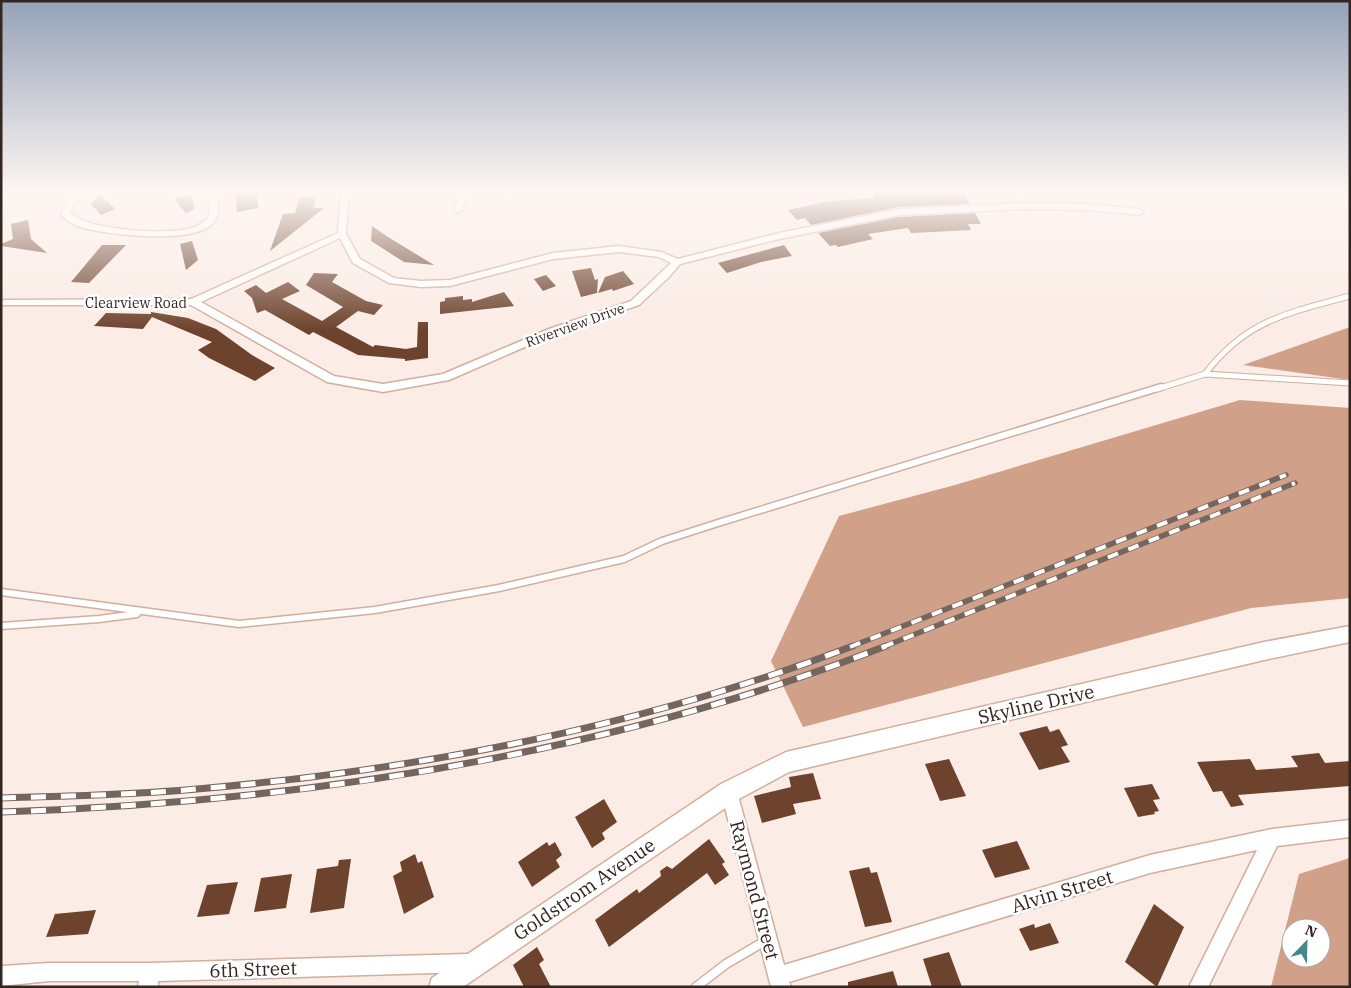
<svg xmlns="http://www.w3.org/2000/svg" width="1351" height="988" font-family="'IBM Plex Serif',serif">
<rect width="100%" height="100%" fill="#fbece5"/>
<path fill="#d1a088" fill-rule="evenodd" d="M1350,327V380L1243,365Z
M1240,400L1350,408V598L1251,608L803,727L771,661L839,516L955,485Z
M1350,858V987H1271L1299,874ZM1291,928H1321V958H1291Z"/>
<path fill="#6d432d" d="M236,192H257L258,208L237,212Z
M871,192H963L970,204L899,207L811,225L805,218L797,220L788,210L829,201L875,198Z
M100,194L115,209L101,215L91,204Z
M192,195L194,209L186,213L174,199Z
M316,196L314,208H324L270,251L283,214L295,213L300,197Z
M975,213L981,224H968L971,230L911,233L908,228L868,234L873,239L838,247L836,245L830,246L818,233L899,217Z
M28,220L31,239L47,253L1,246V244L13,239L11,224Z
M372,226L388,237L434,265L404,262L371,241Z
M192,241L198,260L186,270L180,244Z
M102,245H126L89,283L71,282Z
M784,245L792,256L761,262L727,273L718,263Z
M591,268L595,280L598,279L597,293L581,297L572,271Z
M623,271L634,284L613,291L612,289L598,293L605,277Z
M314,273L338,274L332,282L366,301L383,305L374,315L358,311L336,327L373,347L375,345L406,349L417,347L418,322H428V358L405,361V359L358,355L313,332L309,335L265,310L257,313L252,298L244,291L256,285L266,293L288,282L300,291L282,299L322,321L343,307L306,285Z
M546,275L556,286L543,291L534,279Z
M504,292L514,306L440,314V302L445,301V298L463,296V300L472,299V302Z
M151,312L188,318L216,329L252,355L275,368L255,381L209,358L198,350L212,342L152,317L143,329L94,326L106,313L151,314Z
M1047,726L1050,732L1059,729L1068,745L1061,747L1070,762L1039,770L1019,733Z
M1319,753L1325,763L1350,761V786L1238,795L1244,805L1231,807L1222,791L1213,792L1197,762L1250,759L1256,770L1298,767L1291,756Z
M949,759L966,796L940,801L925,764Z
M813,773L821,799L793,804L796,814L762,823L754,796L791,787L789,777Z
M1152,784L1160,799L1153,800L1159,811L1154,812L1155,814L1138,817L1124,788Z
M604,799L617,822L602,833L605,839L592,848L575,817Z
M709,839L725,862L722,864L729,875L715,885L707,873L609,947L595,920L637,889L639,893L661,876L660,871L667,866L672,869Z
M1017,841L1030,869L995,878L982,850Z
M547,842L549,846L555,842L562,855L556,860L560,867L532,887L518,862Z
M415,854L418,863L422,861L434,897L404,914L393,876L402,871L400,862Z
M351,859L344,908L310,913L317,869L338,866L339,860Z
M869,867L871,873L877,872L892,922L865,927L849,871Z
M292,874L286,908L254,912L261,878Z
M238,882L229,914L197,917L207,885Z
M1154,904L1184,927L1157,987L1125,962Z
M96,910L88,934L46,937L55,914Z
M1050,923L1059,943L1030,951L1019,929L1034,924L1035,928Z
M537,947L544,960L539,964L551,987H524L513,965Z
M949,952L962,987H932L923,959Z
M893,971L898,987H848V982Z"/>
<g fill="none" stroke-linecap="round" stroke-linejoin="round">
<defs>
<path id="service-far2" d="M1205,374C1246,320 1288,313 1350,296
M1157,389L1205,374L1350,383"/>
<path id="service-far1" d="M1,592L239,624L375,610L499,588L624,559L662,541L718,523L1161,387
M1,626L99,619L137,614"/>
<path id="service" d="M696,987L726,964L765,941"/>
<path id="minor" d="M77,192H86L73,205L70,213C91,231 169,236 195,227C200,225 204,221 208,218L210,209L208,192H216C217,200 220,211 216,219C203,247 99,235 75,225C70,223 66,219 62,216L61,214L66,202Z
M341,192H349L346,234L360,259L394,278L421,281L450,280L553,253L619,246L661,252L678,259L779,233L899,209L1025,203L1090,204L1140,209L1144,212L1140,215L1090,210L1025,209L899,215L779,239L680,264L669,277L639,305L557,333L449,380L383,392L327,382L191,305H1V301L5,300L191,299L338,233ZM340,238L353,263L389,283L421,287L450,286L553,259L619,252L659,257L671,263L631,301L549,329L443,374L383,384L334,376L201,302Z
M461,192H469L462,210L458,213L454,210Z
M729,784L735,786L737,792L784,965L1150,855L1272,829L1350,820V837L1277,846L1208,987H1189L1257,850L1150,873L789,982L791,987H771L721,792L723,786Z
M468,954L475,956L477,963L475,970L468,972L158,981V987H138L139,981H49L1,986V966L49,963H150Z"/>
<path id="tertiary" d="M1350,626V642L1264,660L789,772L737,800L463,987H429L432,978L721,784L786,752L1264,642Z"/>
</defs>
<use href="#service-far2" stroke="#d2ae9d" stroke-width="7"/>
<use href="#service-far1" stroke="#d2ae9d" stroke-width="9"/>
<use href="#service" stroke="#d2ae9d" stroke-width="11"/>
<use href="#minor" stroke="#d2ae9d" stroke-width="3"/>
<use href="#tertiary" stroke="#d2ae9d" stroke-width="3"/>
<use href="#service-far2" stroke="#fff" stroke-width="5"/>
<use href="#service-far1" stroke="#fff" stroke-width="6"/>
<use href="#service" stroke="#fff" stroke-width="8"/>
<use href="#minor" fill="#fff" fill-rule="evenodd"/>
<use href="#tertiary" fill="#fff" fill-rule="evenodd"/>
<defs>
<path id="rail-far1" d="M850,647L1286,475
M883,647L1295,483"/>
<path id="rail" d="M1,798C66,796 132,795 197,789C420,770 644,726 853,646
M1,812C302,802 604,756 886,646"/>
</defs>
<use href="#rail-far1" stroke="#74665f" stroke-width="5.5"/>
<use href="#rail" stroke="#74665f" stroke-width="7"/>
<use href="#rail-far1" stroke="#fff" stroke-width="4" stroke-dasharray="11" stroke-linecap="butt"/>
<use href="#rail" stroke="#fff" stroke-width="5" stroke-dasharray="15" stroke-linecap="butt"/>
</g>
<linearGradient id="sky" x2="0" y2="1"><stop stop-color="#95a2b8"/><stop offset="0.58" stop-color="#fdf6f3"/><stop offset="1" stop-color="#fdf6f3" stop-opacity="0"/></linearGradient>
<rect width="1351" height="330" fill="url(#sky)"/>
<g text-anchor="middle" stroke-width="5" stroke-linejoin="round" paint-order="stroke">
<g font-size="14" fill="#342620" stroke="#fff">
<text x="136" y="308">Clearview Road</text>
<text transform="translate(575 325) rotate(-20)" y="5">Riverview Drive</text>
</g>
<g font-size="19" fill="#342620" stroke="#fff">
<text transform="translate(1036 704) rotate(-13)" y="7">Skyline Drive</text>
<text transform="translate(584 889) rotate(-34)" y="7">Goldstrom Avenue</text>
<text transform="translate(755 890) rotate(75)" y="7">Raymond Street</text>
<text transform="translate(1062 891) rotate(-17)" y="7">Alvin Street</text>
<text transform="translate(253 969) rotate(-2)" y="7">6th Street</text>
</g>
</g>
<rect width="1351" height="988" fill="none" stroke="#342620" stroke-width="5"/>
<g transform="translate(1306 943) rotate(23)"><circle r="24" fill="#ffffff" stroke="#aea8a6"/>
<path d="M0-4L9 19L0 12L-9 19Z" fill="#41898a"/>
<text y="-8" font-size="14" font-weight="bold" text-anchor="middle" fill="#342620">N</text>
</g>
</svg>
